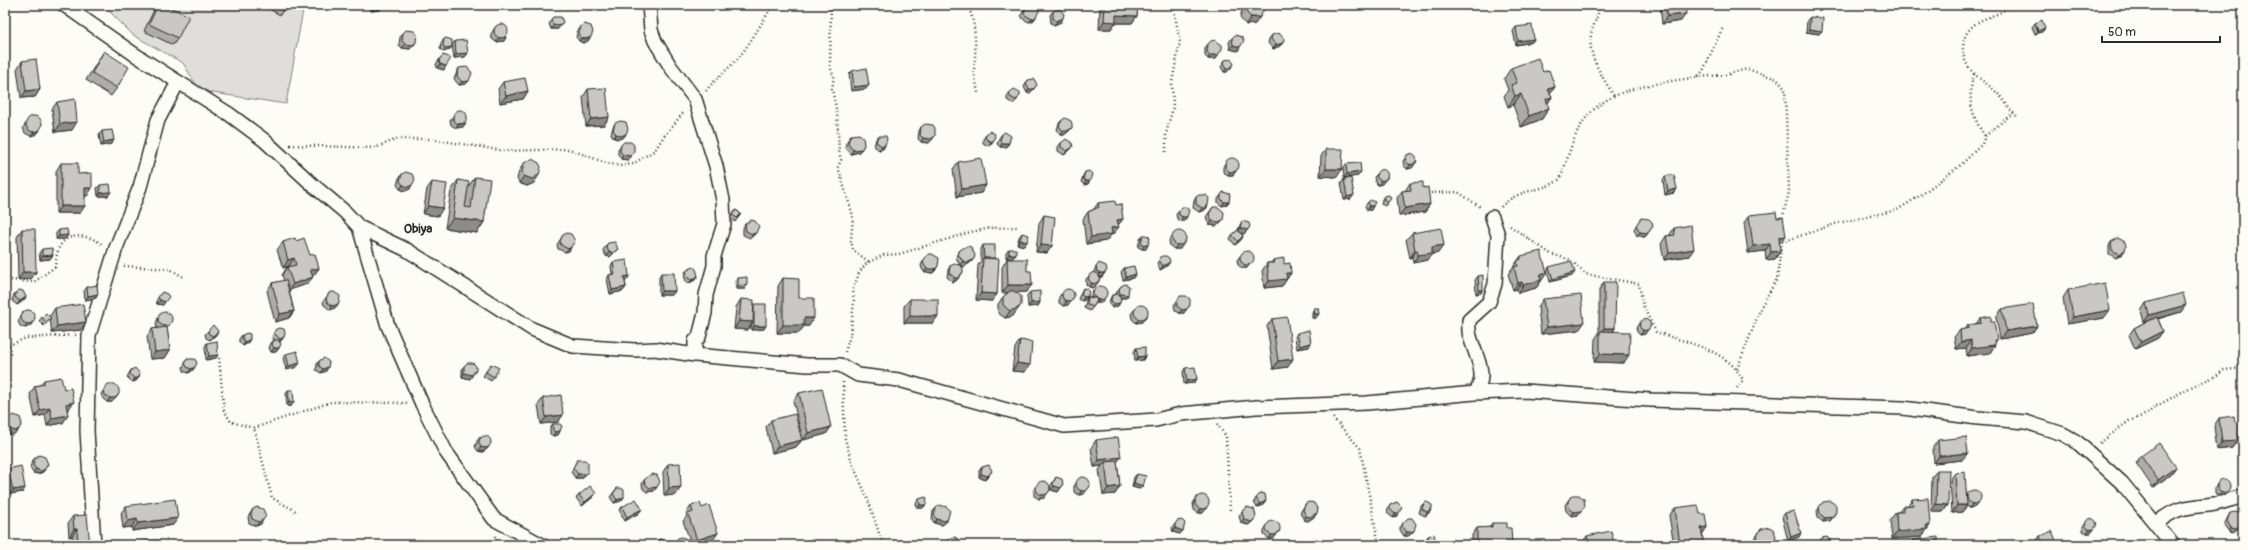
<svg xmlns="http://www.w3.org/2000/svg" width="2248" height="550" font-family="Pangolin,sans-serif">
<rect width="100%" height="100%" fill="#fdfcf7"/>
<filter id="ink" filterUnits="userSpaceOnUse"><feTurbulence type="fractalNoise" baseFrequency=".025" numOctaves="2"/><feDisplacementMap in="SourceGraphic" scale="8" xChannelSelector="R" yChannelSelector="G"/><feConvolveMatrix kernelMatrix="1 2 1 2 8 2 1 2 1" color-interpolation-filters="sRGB"/></filter>
<g filter="url(#ink)">
<path fill="#dfdeda" stroke="#858482" d="M103,5H304L286,104L200,91L183,63L133,35Z"/>
<g fill="none" stroke-linecap="round" stroke-linejoin="round">
<defs>
<path id="minor" d="M64,5L134,54L229,114L264,140L314,186L345,212L359,227L407,250L532,329L573,346L635,350L655,349L695,355L807,365H840L858,375L899,380L1064,426L1156,420L1181,414L1256,407L1367,403L1475,393L1525,391L1650,400L1903,408L1978,418L2026,422L2063,434L2077,442L2122,483L2173,545
M649,5L651,30L655,41L670,66L695,99L716,166L723,200L724,224L714,256V266L706,295L705,313L699,337L695,341V355
M359,227L388,326L422,404L446,452L494,519L542,545
M1475,393C1489,374 1475,356 1470,336C1468,331 1469,326 1469,320L1489,302L1495,284L1498,235L1492,217
M2157,523C2179,505 2188,508 2215,504C2225,502 2233,498 2243,497
M94,545L87,431L89,335L116,248L140,187L158,120L178,82"/>
</defs>
<use href="#minor" stroke="#2b2b2b" stroke-width="16"/>
<path stroke="#2b2b2b" stroke-width="2.5" stroke-dasharray="1 3" stroke-linecap="butt" d="M831,5L830,66L834,77L832,89L837,113L839,151L841,160L838,167L853,216L851,241L853,250L869,262
M967,5C977,21 976,52 974,70C973,72 978,88 978,94
M1599,5C1599,16 1593,24 1591,35C1587,56 1604,79 1614,96
M2010,5C2000,17 1981,16 1971,28C1965,33 1964,40 1963,47C1962,72 1984,79 1998,94C2006,101 2009,111 2018,117
M1974,74C1967,98 1971,116 1985,136
M1697,77L1725,75L1747,69L1777,79L1785,89L1789,192L1782,220
M706,91C717,76 732,67 743,52C753,38 763,21 773,5
M290,145L375,148L397,139H431L505,151L569,149L606,163L620,166L633,164L655,150L664,136L684,112
M1166,152V134L1173,107L1172,82L1180,42L1173,5
M1431,193L1458,192L1482,208
M1501,207C1521,186 1543,193 1560,179C1568,160 1571,140 1583,122C1607,86 1658,84 1697,77L1703,71L1723,27
M1510,226L1551,254L1571,260L1585,274L1639,284L1643,306L1656,332C1686,343 1728,349 1743,380L1737,388
M1782,242L1838,223L1897,210L1921,195L1962,164L1982,144L1985,136L2013,113
M124,266L170,269L185,278
M5,275L10,280L34,282L55,267C56,260 57,248 62,243C72,231 93,237 103,245
M5,347L26,338L76,335
M845,352L850,336L854,302L853,289L860,271L867,263L884,255L899,254L971,232L991,228L1018,227
M219,358L224,410L231,422L254,428L272,498L296,511
M1737,369L1762,305L1777,279L1782,239
M843,382L845,439L852,463L867,497L883,545
M1333,418L1360,448L1379,545
M1217,424L1226,436L1230,510
M254,428L331,402L407,403
M2100,443L2129,421L2147,414L2155,407L2191,387L2216,376L2224,370L2243,368
M495,536L496,545"/>
<use href="#minor" stroke="#fdfcf7" stroke-width="13"/>
</g>
<path fill="#adaca9" stroke="#2b2b2b" d="M158,5H165L178,38L173,45L144,31L154,10Z
M262,5H286L280,15Z
M371,5H383L380,10L371,11Z
M1027,5L1036,17L1033,21L1029,22L1023,19L1021,15Z
M1100,5H1138L1137,16L1132,23H1115L1111,29H1099Z
M1245,5H1264L1255,24L1246,25L1240,18L1242,10Z
M1660,5H1685L1681,21L1662,24Z
M1053,11L1061,22L1054,25L1051,23L1050,15Z
M553,17L558,29H551L549,24Z
M1810,17L1819,34L1806,32L1807,20Z
M2035,23L2045,28L2042,32L2035,34L2032,27Z
M496,26L506,37L504,41L496,42L492,39L491,34Z
M581,26L588,41L583,43L579,41L576,37L578,30Z
M1516,27L1534,39L1532,42L1516,45L1513,31Z
M403,33L416,42L413,46L410,49L402,48L399,45L400,37Z
M1272,35L1280,46L1273,49L1268,43L1269,39Z
M1232,38L1238,51L1230,49L1229,42Z
M444,39L449,50L443,52L440,49L441,43Z
M455,41L468,53L465,57L454,58L452,45Z
M1208,44L1216,59H1208L1205,56V48Z
M104,51L117,88L111,96L86,80Z
M443,55L444,70L437,68L436,64Z
M1225,60L1234,64L1227,72H1224L1221,67Z
M22,61L40,89L35,97L21,98L17,69Z
M459,68L466,84L459,85L454,79L457,72Z
M1511,68L1543,72L1555,87L1550,93L1552,97L1548,103L1542,119L1521,127L1513,105L1508,107L1504,96L1508,90L1504,79Z
M852,71L866,89L851,91L849,74Z
M1028,80L1034,89L1030,93H1027L1024,87Z
M503,82L528,91L523,99L500,103L498,89Z
M588,89L609,117L604,125L586,126L583,97Z
M1009,93L1018,99L1013,104L1007,100V97Z
M57,102L72,130L55,132L52,109Z
M457,111L463,127L456,128L451,125L450,120Z
M29,118L40,130L37,134L31,136L25,133L23,128Z
M1062,120L1069,131L1064,135H1061L1057,130L1059,123Z
M615,123L626,134L623,138L618,139L614,138L611,134L613,127Z
M921,127L932,140L929,143L921,142L918,139L919,131Z
M102,131L114,140L111,144L101,146L99,135Z
M989,131L991,144L988,146L983,143V139Z
M1002,134L1009,143L1006,147H1000L997,144L999,138Z
M851,135L864,145L859,152L851,154L845,147L846,143Z
M878,136L885,145L883,149L879,150L874,146L876,139Z
M1061,143L1070,150L1064,155L1058,151V147Z
M621,145L632,156L628,160L621,159L618,154V149Z
M1326,149L1337,177L1320,176L1321,156Z
M1408,154L1417,161L1412,168L1407,169L1404,166L1403,161Z
M958,162L986,185L981,193L957,197L953,169Z
M61,163L78,174L92,188L87,196H85L80,213H56V171Z
M524,163L534,183L527,186L519,183L517,179L519,171Z
M1225,163L1236,171L1233,175H1228L1223,172V167Z
M1346,164L1358,176L1344,178L1343,168Z
M1085,172L1088,184L1084,185L1081,182L1083,176Z
M402,174L410,189L405,191L400,189L397,185L399,178Z
M1377,174L1382,184L1378,185L1375,182L1374,177Z
M1665,176L1677,189L1674,193L1665,195L1663,180Z
M475,177L484,222L477,233L445,228L451,191L458,180L468,187Z
M1344,179L1351,199L1344,200L1341,183Z
M432,182L438,216L423,214L427,189Z
M1410,183L1430,204L1425,212L1399,216L1397,198L1402,191H1405Z
M100,185L108,196H98L97,188Z
M1221,195L1226,205L1222,206L1218,203V199Z
M1384,196L1388,203L1385,206L1381,204L1382,199Z
M1196,197L1208,205L1206,209L1203,211L1199,212L1193,208L1194,201Z
M1368,202L1373,206L1371,210H1367L1365,206Z
M1098,203L1116,205L1123,219L1118,225L1113,234L1111,235L1106,241L1086,244L1083,219L1088,212L1094,209Z
M1213,207L1220,223L1217,226L1209,225L1206,217Z
M736,210L741,214L735,222L730,218Z
M1179,211L1184,221H1180L1177,219L1176,214Z
M1044,215L1047,253L1036,252L1039,223Z
M1749,215L1780,243H1779L1780,251L1775,259L1766,260L1765,251L1748,253L1744,223Z
M1641,218L1653,226L1645,237L1637,236L1634,229Z
M1242,221L1247,231L1244,234L1241,233L1243,236L1241,240L1235,245L1230,239L1232,235L1238,230L1240,225Z
M745,224L756,233L753,236L750,238L743,235V228Z
M1674,228L1689,256L1664,260L1661,244L1666,236H1669Z
M22,229L36,272L31,279L18,280L17,237Z
M59,230L68,235L65,239H56V233Z
M1022,233L1024,246L1017,244L1019,237Z
M1412,233L1438,253L1432,254L1427,260L1413,263L1412,257L1410,258L1406,240Z
M563,235L571,247L569,251L565,252L558,249L557,245Z
M1143,235L1146,249H1142L1138,247L1140,239Z
M1172,236L1180,249H1174L1170,246L1169,240Z
M296,241L310,255L319,268L314,275L312,276L307,284L289,290L294,311L289,318L275,322L267,291L272,283L284,281L282,275L287,267H289V266L283,268L277,250L283,242Z
M2111,242L2125,250L2123,253L2116,258L2109,254V246Z
M608,243L615,252L610,257L606,256L603,250Z
M983,245L995,258L997,294L992,301L976,300L978,265L981,261V249Z
M42,249L50,259L40,260L39,253Z
M1009,249L1016,254L1013,258H1006V253Z
M960,250L974,259L971,262L964,267L961,266L963,272L956,281L952,282L947,277L948,270L950,266L960,265L956,258L957,254Z
M928,254L936,270L933,273L924,272L922,269L921,265Z
M1162,256L1167,266L1160,270L1157,263Z
M1240,256L1247,268H1242L1238,265L1237,260Z
M1521,256L1542,280L1536,288L1518,293L1517,289L1513,290L1508,274Z
M1007,259L1026,292H1016L1013,316L1005,318L998,313V304L1003,297L1008,292L1002,293V267Z
M1273,260L1284,264L1291,273L1282,286L1264,288L1262,271L1267,263H1271Z
M613,262L629,276L627,280H625L626,287L623,291L610,294L607,279L609,275H612L611,266Z
M1096,267L1107,270L1102,277H1100L1099,281L1096,285L1093,288L1089,287L1086,284V279L1089,276L1094,273V271Z
M1549,267L1572,276L1550,282L1547,271Z
M1124,268L1133,278L1123,280L1121,272Z
M686,271L698,276L695,280L689,283L686,282L684,275Z
M661,273L675,291L672,295H659V277Z
M1478,276L1483,290L1481,293L1476,294L1475,280Z
M738,278L745,289H736L735,281Z
M783,278L799,298L809,326H804L799,333H777L778,286Z
M1604,282L1615,328L1613,332L1624,363L1594,362L1595,339L1599,333V290Z
M1121,286L1128,295L1126,298H1121L1118,306L1112,308L1109,304L1110,299L1112,295L1117,294L1116,293Z
M87,287L96,298L85,300L84,291Z
M1083,288L1088,296L1085,300L1082,301L1078,299L1081,292Z
M1093,290L1101,303H1096L1090,311L1084,308L1086,301L1088,297H1091V294Z
M2068,290L2104,318L2067,324L2063,298Z
M17,291L26,297L23,301L17,305L12,301L14,294Z
M162,292L163,305L157,304L156,301Z
M330,292L336,307L333,309L330,310L324,305L323,302Z
M1030,292L1040,302L1038,306L1028,307L1027,295Z
M1061,294L1068,305L1063,306L1059,303V297Z
M741,299L764,329L751,330V325L748,330L734,329L736,307Z
M910,299L938,316L933,323H904V306Z
M1543,299L1579,330L1541,334L1538,307Z
M1177,301L1184,313H1179L1175,310L1174,305Z
M2146,303L2181,312L2158,319L2163,331L2158,338L2135,349L2129,335L2134,328L2149,321L2144,322L2141,311Z
M55,308L81,330L52,333L50,319L44,326L39,321L42,317L50,316Z
M1314,308L1316,318H1312V312Z
M2002,309L2037,326L2032,333L2000,339L1996,317Z
M1134,310L1142,322L1136,323L1132,319L1131,314Z
M23,312L33,322L30,326L25,328L20,326L18,321Z
M160,314L170,325L167,328L170,350L165,358L150,359L147,336L152,329L157,328L156,323Z
M1980,318L1995,343L1990,353L1967,356L1966,348L1956,349L1954,337L1960,330L1965,329L1968,325L1976,324Z
M1272,319L1288,367L1273,369L1267,326Z
M1639,324L1645,334L1640,335L1637,332L1636,327Z
M276,329L281,341L280,342L279,348L276,352H271L269,348L271,343L274,340L272,337Z
M208,331L216,335L210,340L206,338L205,334Z
M1297,333L1309,347L1297,349L1295,337Z
M242,335L248,343L243,346L239,342V339Z
M1020,340L1025,372L1012,371L1015,348Z
M207,343L216,358L206,360L205,346Z
M1136,348L1145,356L1143,360L1135,361L1134,352Z
M286,354L297,367L286,370L283,358Z
M187,359L195,367L192,371L188,373L184,371L183,367Z
M319,361L328,367L326,371L321,373L316,370L317,364Z
M491,364L494,377L491,381L483,376Z
M464,366L470,379L462,377V370Z
M1185,368L1197,379L1194,383L1184,384L1183,372Z
M131,370L139,377L136,381L132,382L127,377Z
M44,380L64,389L68,410H67L63,423L47,426L45,415L35,417L30,394L35,386L40,385Z
M108,384L116,398L112,402H107L103,399L101,394Z
M288,390L294,402L291,406H287L286,394Z
M799,393L831,427L826,434L803,440L793,401Z
M543,398L563,415L558,422L541,424L538,405Z
M9,418L19,429L17,432L12,435L7,433L5,430V425L6,421Z
M2219,418L2235,422L2240,435L2232,448L2217,450L2214,426Z
M771,420L802,440L796,447L772,453L766,427Z
M553,424L560,431L558,435L553,436L550,434V427Z
M480,437L489,447L486,450L482,452L478,451L475,447L477,441Z
M1096,440L1121,457L1117,462L1120,486L1115,494L1103,495L1099,470L1102,466L1094,467L1091,448Z
M1938,440L1962,460L1934,463L1933,447Z
M2141,456L2171,474L2153,488L2136,463Z
M35,458L45,469L43,472L38,474L33,473L30,468L32,461Z
M577,460L588,471L583,478H575L571,472Z
M668,464L676,495L664,496L663,472Z
M982,467L990,475L985,480L979,477V470Z
M8,469L23,492L10,494L6,473Z
M1937,470L1948,505L1943,512H1931L1932,477Z
M1955,473L1967,494L1975,507L1969,508L1967,506L1962,512L1952,513L1950,480Z
M1137,474L1143,486L1140,489L1132,487L1134,477Z
M1056,477L1060,489L1058,492L1051,490L1050,487Z
M1080,478L1084,494L1079,495L1074,492V486Z
M644,480L657,487L654,491L647,492L643,489L642,484Z
M2217,484L2228,491L2225,495L2219,496L2215,493V488Z
M1036,486L1044,498L1039,499L1034,496V490Z
M617,488L624,497L621,501L614,503L610,497Z
M596,493L593,497L582,506L576,498L579,495Z
M1572,495L1578,515L1571,516L1566,511L1565,505Z
M1256,498L1266,501L1263,505L1257,508L1254,502Z
M919,499L923,508H917L916,503Z
M1912,499L1930,525L1922,537L1892,539L1890,520L1896,512H1899L1903,506H1908Z
M1195,500L1203,513H1198L1194,510L1193,504Z
M1397,502L1396,517L1393,518L1387,513L1388,509L1390,505Z
M1823,502L1834,516L1830,521L1823,522L1818,518L1817,511Z
M1306,503L1317,513L1314,517L1308,521L1304,520L1300,513Z
M1424,503L1430,512L1425,516L1419,513L1421,506Z
M126,506L173,525L132,531V527L123,528L121,513Z
M691,506L713,540L699,545H691V544L690,545H673L678,538L691,544L683,521L687,516L686,514Z
M622,507L639,513L625,521L619,510Z
M936,508L946,522L942,525L934,523L932,519L933,511Z
M1675,508L1700,514L1707,527L1702,534L1703,545H1674L1669,516Z
M253,509L261,524L256,526L249,523L248,517Z
M1244,509L1251,523L1248,525L1241,523L1239,516Z
M1785,513L1799,537L1788,541L1782,517Z
M2230,513L2240,528L2233,533L2229,532L2224,525Z
M73,516L90,545H73L72,536L69,537L68,523Z
M1270,522L1280,530L1274,538L1269,539L1264,535V530Z
M1403,523L1411,534L1408,536H1404L1400,530V527Z
M1492,523L1507,528L1511,545H1472V535L1477,528H1489Z
M2085,523L2094,529L2091,533H2087L2083,531V526Z
M1175,524L1180,534L1173,532L1172,528Z
M1761,529L1775,541L1771,545H1757L1754,540Z
M1428,536L1436,542L1435,545H1427L1425,540Z
M1587,536L1612,545H1582V543Z
M2040,536L2057,543L2055,545H2021L2023,543L2039,545L2037,540Z
M659,539L669,545H656Z
M1913,540L1938,545H1910Z"/>
<path fill="#8d8c89" stroke="#2b2b2b" d="M404,5H414L413,7H402Z
M383,6L380,10L371,11L374,7Z
M1686,14L1681,21L1662,24L1667,16Z
M1116,15L1137,16L1132,23H1115L1111,29H1099L1104,21Z
M1036,17L1033,21L1029,22L1032,19Z
M1251,17H1260L1255,24L1246,25Z
M1063,18L1061,22L1054,25L1057,21Z
M554,25H561L558,29H551Z
M2045,28L2042,32L2035,34L2038,31Z
M1809,29L1822,31L1819,34L1806,32Z
M506,37L504,41L496,42L499,38Z
M591,37L588,41L583,43L579,41L581,38Z
M1534,39L1532,42L1516,45L1518,41Z
M416,42L413,46L410,49L402,48L405,44Z
M1283,43L1280,46L1273,49L1276,45Z
M1233,45L1240,47L1238,51L1230,49Z
M452,47L449,50L443,52L445,48Z
M468,53L465,57L454,58L456,54Z
M1210,55H1218L1216,59H1208Z
M440,64L446,66L444,70L437,68Z
M1234,64L1227,72H1224L1227,68Z
M469,81L466,84L459,85L462,82Z
M869,85L866,89L851,91L854,87Z
M1037,85L1030,93H1027L1029,89Z
M1555,87L1547,97L1548,89Z
M40,89L35,97L21,98L26,91Z
M528,91L523,99L500,103L506,96Z
M1521,94L1513,105L1508,107L1515,96Z
M1552,97L1544,108L1546,99Z
M1549,108L1542,119L1521,127L1529,116Z
M609,117L604,125L586,126L591,119Z
M77,122L72,130L55,132L60,124Z
M466,123L463,127L456,128L458,125Z
M1072,128L1069,131L1064,135H1061L1063,131Z
M40,130L37,134L31,136L34,132Z
M616,134H626L623,138L618,139L614,138Z
M935,136L932,140L929,143L921,142L923,138Z
M114,140L111,144L101,146L104,142Z
M994,140L991,144L988,146L991,142Z
M1002,143H1009L1006,147H1000Z
M885,145L883,149L879,150L882,146Z
M1073,147L1070,150L1064,155L1067,151Z
M862,149L859,152L851,154L853,150Z
M634,152L628,160L621,159L623,155Z
M1417,161L1412,168L1407,169L1410,165Z
M1239,167L1233,175H1228L1230,172Z
M1326,169H1342L1337,177L1320,176Z
M1361,172L1358,176L1344,178L1347,174Z
M539,175L534,183L527,186L519,183L524,176Z
M1388,177L1382,184L1378,185L1381,181Z
M1086,181H1090L1088,184L1084,185Z
M403,185H412L410,189L405,191L400,189Z
M986,185L981,193L957,197L962,189Z
M85,188H92L87,196H80Z
M1677,189L1674,193L1665,195L1668,191Z
M111,192L108,196H98L100,193Z
M1354,195L1351,199L1344,200L1347,197Z
M1224,202H1229L1226,205L1222,206Z
M1430,204L1425,212L1399,216L1405,208Z
M1208,205L1206,209L1203,211L1199,212L1202,208Z
M61,206H85L80,213H56Z
M428,206L443,208L438,216L423,214Z
M1370,206H1373L1371,210H1367Z
M1183,217H1187L1184,221H1180Z
M453,218L484,222L477,233L445,228Z
M1123,219L1117,226V220Z
M1223,220L1217,226L1209,225L1212,221Z
M1119,227L1113,234L1111,235L1106,241L1086,244L1091,237L1111,228Z
M1250,227L1244,234L1238,232L1240,228Z
M1640,232L1648,233L1645,237L1637,236Z
M756,233L753,236L750,238L752,234Z
M68,235L65,239H56L59,236Z
M1243,236L1241,240L1235,245L1238,241Z
M1786,236L1780,243L1773,244L1779,237Z
M1020,240L1027,242L1024,246L1017,244Z
M1186,240L1180,249H1174L1177,245Z
M1770,244L1765,251L1748,253L1753,246Z
M1041,245L1052,246L1047,253L1036,252Z
M1144,245H1148L1146,249H1142Z
M1444,245L1438,253L1432,254L1427,260L1413,263L1418,255L1432,247Z
M571,247L569,251L565,252L568,249Z
M618,249L610,257L606,256L609,252Z
M1694,249L1689,256L1664,260L1669,253Z
M1415,250H1417L1412,257L1410,258Z
M2125,250L2123,253L2116,258L2119,254Z
M1780,251L1775,259L1766,260L1771,252Z
M1009,254H1016L1013,258H1006Z
M53,255L50,259L40,260L42,256Z
M294,258L289,266L283,268L288,260Z
M974,259L971,262L964,267L960,265L963,261Z
M1253,260L1247,268H1242L1245,265Z
M1170,262L1167,266L1160,270L1163,266Z
M938,266L933,273L924,272L927,269Z
M319,268L314,275L305,278L310,270Z
M23,272H36L31,279L18,280Z
M963,272L956,281L952,282L955,278Z
M1575,272L1572,276L1550,282L1553,279Z
M1100,273H1104L1102,277H1097Z
M1286,273H1291L1282,286L1264,288L1269,281Z
M1547,273L1536,288L1518,293L1523,285L1540,275Z
M1136,274L1133,278L1123,280L1126,277Z
M629,276L627,280L621,281L624,277Z
M698,276L695,280L689,283L692,280Z
M313,277L307,284L287,291L293,284Z
M1099,281L1096,285L1093,288L1089,287L1091,283Z
M1522,282L1517,289L1513,290L1518,283Z
M747,285L745,289H736L738,286Z
M1008,285H1032L1026,292L1002,293Z
M626,287L623,291L610,294L612,290Z
M1479,290H1483L1481,293L1476,294Z
M662,291H675L672,295H659Z
M981,293L997,294L992,301L976,300Z
M98,294L96,298L85,300L88,296Z
M1120,294L1128,295L1126,298L1118,297Z
M1088,296L1085,300L1082,301L1084,297Z
M26,297L23,301L17,305L20,301Z
M1074,297L1068,305L1063,306L1066,302Z
M1105,298L1101,303H1096L1098,300Z
M160,300L165,302L163,305L157,304Z
M1040,302L1038,306L1028,307L1031,303Z
M339,303L336,307L333,309L330,310L332,306Z
M1120,303L1118,306L1112,308L1115,304Z
M1021,305L1013,316L1005,318L1010,311Z
M1190,305L1184,313H1179L1182,310Z
M2186,305L2181,312L2144,322L2149,315Z
M2110,310L2104,318L2067,324L2073,317Z
M294,311L289,318L275,322L280,314Z
M1148,314L1142,322L1136,323L1139,319Z
M1315,314H1319L1316,318H1312Z
M910,316H938L933,323H904Z
M804,318H814L809,326H804L799,333H777L783,325Z
M739,321L753,322L748,330L734,329Z
M33,322L30,326L25,328L28,324Z
M86,322L81,330L52,333L57,326Z
M1584,323L1579,330L1541,334L1547,327Z
M754,326H766L764,329L751,330Z
M2037,326L2032,333L2000,339L2006,331Z
M1650,327L1645,334L1640,335L1643,331Z
M1604,328H1615L1610,336L1600,334Z
M218,331L216,335L210,340L213,336Z
M2163,331L2158,338L2135,349L2141,342Z
M284,337L281,341L277,343L280,339Z
M250,339L248,343L243,346L245,342Z
M1971,340L1966,348L1956,349L1961,342Z
M1994,340H1997L1993,346L1995,345L1990,353L1967,356L1972,348Z
M1311,343L1309,347L1297,349L1300,346Z
M274,348H279L276,352H271Z
M170,350L165,358L150,359L155,352Z
M1600,354L1629,355L1624,363L1594,362Z
M218,355L216,358L206,360L209,356Z
M1145,356L1143,360L1135,361L1138,357Z
M1293,359L1288,367L1273,369L1278,361Z
M300,363L297,367L286,370L289,366Z
M1017,363L1030,365L1025,372L1012,371Z
M195,367L192,371L188,373L191,369Z
M328,367L326,371L321,373L323,369Z
M476,370L470,379L462,377L464,373Z
M139,377L136,381L132,382L135,379Z
M1197,379L1194,383L1184,384L1187,381Z
M119,394L116,398L112,402H107L110,398Z
M74,402L68,410L61,411L66,404Z
M289,402H294L291,406H287Z
M50,408L45,415L35,417L40,410Z
M68,415L63,423L47,426L52,418Z
M563,415L558,422L541,424L546,417Z
M831,427L826,434L803,440L808,433Z
M10,429H19L17,432L12,435L7,433Z
M560,431L558,435L553,436L555,432Z
M2237,435H2240L2236,441H2237L2232,448L2217,450L2222,442Z
M802,440L796,447L772,453L778,446Z
M481,447H489L486,450L482,452L478,451Z
M1968,453L1962,460L1934,463L1939,456Z
M1121,457L1115,464L1105,462L1102,466L1094,467L1099,460Z
M2176,467L2171,474L2153,488L2158,480Z
M36,469H45L43,472L38,474L33,473Z
M588,471L583,478H575L578,474Z
M992,471L985,480L979,477L981,474Z
M1134,483L1143,486L1140,489L1132,487Z
M1063,485L1058,492L1051,490L1054,486Z
M1090,486L1084,494L1079,495L1081,491Z
M1120,486L1115,494L1103,495L1108,488Z
M657,487L654,491L647,492L650,488Z
M681,487L676,495L664,496L669,488Z
M2231,487L2225,495L2219,496L2222,492Z
M25,488L23,492L10,494L13,490Z
M1050,490L1044,498L1039,499L1041,495Z
M596,493L593,497L582,506L585,502Z
M624,497L621,501L614,503L617,500Z
M1266,501L1263,505L1257,508L1260,504Z
M1979,502L1975,507L1969,508L1972,504Z
M1936,504L1948,505L1943,512H1931Z
M920,505H926L923,508H917Z
M1957,505H1967L1962,512L1952,513Z
M1585,506L1578,515L1571,516L1574,512Z
M1207,508L1203,513H1198L1200,509Z
M1432,508L1430,512L1425,516L1427,512Z
M642,509L639,513L625,521L627,517Z
M1836,512L1830,521L1823,522L1825,518Z
M1317,513L1314,517L1308,521L1304,520L1306,516Z
M1399,513L1396,517L1393,518L1395,514Z
M178,518L173,525L132,531L138,523Z
M948,518L946,522L942,525L934,523L937,519Z
M137,519L132,527L123,528L128,521Z
M1244,519L1254,520L1251,523L1248,525L1241,523Z
M263,520L261,524L256,526L259,522Z
M2243,524L2240,528L2233,533L2229,532L2231,528Z
M1926,525H1930L1922,537L1892,539L1897,532Z
M1707,527L1702,535L1701,528Z
M1175,528L1183,531L1180,534L1173,532Z
M74,529H77L72,536L69,537Z
M2094,529L2091,533H2087L2089,530Z
M1280,530L1274,538L1269,539L1271,535Z
M1414,531L1411,534L1408,536H1404L1407,532Z
M718,533L713,540L699,545H694L697,540Z
M1801,533L1799,537L1788,541L1791,537Z
M1436,542L1435,545H1430V544Z
M1614,543L1612,545H1603Z
M1477,544H1496L1495,545H1477Z"/>
<path fill="#c9c8c4" stroke="#2b2b2b" d="M158,5H165L189,16L178,38L149,24Z
M272,5H286L283,11Z
M374,5H383V6L374,7Z
M1027,5H1034L1038,7L1039,11L1036,17L1032,19L1025,15L1024,12Z
M1105,5H1138L1137,16L1116,15V22L1104,21Z
M1246,5H1264V9L1260,17H1251L1245,11Z
M1666,5H1685L1686,14L1667,16Z
M1060,9L1064,14L1063,18L1057,21L1053,19V11Z
M553,17H561L563,22L561,25H554L551,20Z
M1810,17L1823,18L1822,31L1809,29Z
M2042,20L2045,28L2038,31L2035,23Z
M494 31a7 7 0 1 1 14 0a7 7 0 1 1-14 0Z
M584,24L591,26L593,32L591,37L586,39L581,38L579,33L581,26Z
M1532,25L1534,39L1518,41L1516,27Z
M406,30L414,31L417,34L416,42L413,45L405,44L402,41L403,33Z
M1279,33L1284,39L1283,43L1276,45L1271,39L1272,35Z
M1235,35L1242,37L1244,41L1240,47L1233,45L1232,38Z
M446,38L452,40V47L445,48L443,46L444,39Z
M466,40L468,53L456,54L455,41Z
M1215,40L1222,45V49L1218,55H1210L1207,52L1208,44L1211,41Z
M104,51L129,67L117,88L92,73Z
M443,55L449,57L450,60L446,66L440,64L439,60Z
M1538,58L1543,72L1549,70L1555,87L1548,89L1552,97L1546,99L1549,108L1529,116L1521,94L1515,96L1511,85L1517,83L1511,68Z
M36,59L40,89L26,91L22,61Z
M1231,59L1234,64L1230,68H1227L1224,63L1225,60Z
M467,67L470,70L472,73L469,81L462,82L457,76L459,68Z
M866,68L869,85L854,87L852,71Z
M525,78L528,91L506,96L503,82Z
M1034,79L1037,85L1033,89H1029L1026,84L1028,80Z
M606,88L609,117L591,119L588,89Z
M1014,89L1020,92V96L1016,100L1010,97L1009,93Z
M5,96H6L8,101L5,106Z
M75,99L77,122L60,124L57,102Z
M453 117a7 7 0 1 1 14 0a7 7 0 1 1-14 0Z
M26 124a8 8 0 1 1 16 0a8 8 0 1 1-16 0Z
M1065,118L1071,121L1072,124V128L1067,131H1063L1059,126L1062,120Z
M620,121L626,122L628,129L626,134L621,136L616,134L613,130L615,123Z
M925,124L933,125L935,128V136L931,139L923,138L920,135L921,127Z
M112,130L114,140L104,142L102,131Z
M989,131L995,134L994,140L991,142L986,139L985,136Z
M1005,132L1011,136L1009,143H1002L1000,141L1002,134Z
M859,134L863,137L864,145L862,149L853,150L848,144L849,139L851,135Z
M878,136H886L887,139L885,145L882,146L876,142Z
M5,139L7,141L6,145L5,146Z
M1066,139L1072,143L1073,147L1067,151L1061,147V143Z
M624,142H631L634,145V152L631,156L623,155L620,151L621,145Z
M1326,149H1343L1342,169H1326Z
M1405.5 159a5.5 5.5 0 1 1 11 0a5.5 5.5 0 1 1-11 0Z
M981,158L986,185L962,189L958,162Z
M1225 165a7 7 0 1 1 14 0a7 7 0 1 1-14 0Z
M532,159L539,163L541,167L539,175L532,179L524,176L522,172L524,163Z
M61,163H78V174L92,173V188H85V206H61Z
M1360,163L1361,172L1347,174L1346,164Z
M1376.5 175a5.5 5.5 0 1 1 11 0a5.5 5.5 0 1 1-11 0Z
M1089,171L1092,174L1090,181H1086L1083,179L1085,172Z
M406,172L412,174L415,180L412,185L408,187L403,185L400,181L402,174Z
M1674,175L1677,189L1668,191L1665,176Z
M475,177L490,179L484,222L453,218L458,180L469,182L465,207L471,208Z
M1351,178L1354,195L1347,197L1344,179Z
M432,182L447,184L443,208L428,206Z
M1423,182V188L1428,187L1430,204L1405,208L1402,191L1411,190L1410,183Z
M110,184L111,192L100,193V185Z
M1223,192L1230,194L1229,202H1224L1221,199V195Z
M1199,195H1206L1209,198L1208,205L1205,208H1202L1196,204V197Z
M1389,195L1391,199L1388,202L1384,200V196Z
M1371,200L1375,202L1373,206H1370L1368,202Z
M1115,201L1116,205L1121,204L1123,219L1117,220L1119,227L1111,228L1112,234L1091,237L1088,212L1099,207L1098,203Z
M1182,207H1185L1189,210L1187,217H1183L1179,215V211Z
M1213,207H1218L1224,212L1223,220L1219,222L1212,221L1209,214Z
M736,210L741,214L737,218L732,215Z
M1776,212L1777,218L1783,217L1786,236L1779,237L1780,251L1771,252L1770,244L1753,246L1749,215Z
M1044,215L1055,217L1052,246L1041,245Z
M1641,218L1649,219L1652,222L1653,226L1648,233L1640,232L1636,225Z
M751,220L755,221L759,226L756,233L752,234L746,231L745,224Z
M1242,221L1249,223L1250,227L1247,230L1240,228Z
M1691,225L1694,249L1669,253L1666,236L1675,235L1674,228Z
M1441,228L1444,245L1432,247V253L1418,255L1417,250H1415L1412,233Z
M22,229H35L36,272H23Z
M67,229L68,235L59,236V230Z
M1238,230L1243,236L1238,241L1232,235Z
M1172 238a7 7 0 1 1 14 0a7 7 0 1 1-14 0Z
M567,233L571,234L575,241L571,247L568,249L561,245L560,241L563,235Z
M1022,233L1029,235L1027,242L1020,240Z
M1143,235H1147L1150,238L1148,245H1144L1141,243Z
M295,238L296,241L304,238L310,255L315,254L319,268L310,270L313,277L293,284L287,267L296,265L294,258L288,260L283,242Z
M2118,238L2125,242L2126,246L2125,250L2119,254L2112,250L2111,242Z
M615,242L618,249L613,253L609,252L606,246L608,243Z
M983,245H995V258H984Z
M967,246L971,247L975,255L974,259L967,263L963,261L958,254L960,250Z
M52,248L53,255L42,256V249Z
M1009,249H1016V254H1009Z
M1541,251L1547,273L1540,275L1541,280L1523,285L1522,282L1518,283L1514,267L1518,266L1517,261L1521,259V256Z
M1240 258a7 7 0 1 1 14 0a7 7 0 1 1-14 0Z
M928,254H932L939,258L938,266L935,269H927L924,265L923,261Z
M1162,256H1166L1169,258L1170,262L1163,266L1159,260Z
M983,258L999,259L997,294L981,293Z
M1284,258V264L1290,263L1291,273H1286L1287,279L1269,281L1267,263H1274L1273,260Z
M1007,259H1027V271H1031L1032,285H1008Z
M627,260L629,276L624,277L626,287L612,290L609,275L615,274L613,262Z
M1571,261L1575,272L1553,279L1549,267Z
M1099,263L1106,266L1107,270L1104,273H1100L1097,271L1096,267Z
M954,264L961,265L963,269V272L958,278H955L949,273L950,266Z
M1134,266L1136,274L1126,277L1124,268Z
M693,267L696,269L698,276L692,280L688,278L686,271Z
M1088.5 278a5.5 5.5 0 1 1 11 0a5.5 5.5 0 1 1-11 0Z
M661,273H674L675,291H662Z
M1483,275V290H1479L1478,276Z
M747,277V285L738,286V278Z
M783,278L799,279V298H814V318H804V325H783Z
M286,280L294,311L280,314L272,283Z
M1604,282H1616L1615,328H1604Z
M2105,283L2110,310L2073,317L2068,290Z
M1125,284L1129,286L1128,295L1120,294L1119,289L1121,286Z
M97,285L98,294L88,296L87,287Z
M1093 293a7 7 0 1 1 14 0a7 7 0 1 1-14 0Z
M1083,288L1087,289L1089,292L1088,296L1084,297L1081,295Z
M1062 295a6 6 0 1 1 12 0a6 6 0 1 1-12 0Z
M20,290L23,291L26,297L20,301L15,297L17,291Z
M1010,291H1014L1021,296V305L1018,308L1010,311L1003,305V297Z
M1040,291V302L1031,303L1030,292Z
M162,292L167,294L169,297L165,302L160,300L158,297Z
M330,292H334L340,296L339,303L336,305L332,306L327,302L326,298Z
M2183,293L2186,305L2149,315L2146,303Z
M1118,294L1121,298L1120,303L1115,304L1111,301L1112,295Z
M1581,295L1584,323L1547,327L1543,299Z
M1180,296H1186L1190,299V305L1187,309L1182,310L1177,306V301Z
M1088,297L1096,298L1097,301L1093,307L1087,304Z
M741,299L754,300L753,322L739,321Z
M910,299H938V316H910Z
M83,304L86,322L57,326L55,308Z
M754,304H766V326H754Z
M2033,304L2037,326L2006,331L2002,309Z
M1134 312a7 7 0 1 1 14 0a7 7 0 1 1-14 0Z
M1314,308H1318L1319,314H1315Z
M21 317a7 7 0 1 1 14 0a7 7 0 1 1-14 0Z
M158 319a7 7 0 1 1 14 0a7 7 0 1 1-14 0Z
M46,313L51,318L46,322L42,317Z
M1991,316V321H1994L1997,340H1994L1995,345L1972,348L1971,340L1961,342L1960,330L1969,328L1968,325L1981,323L1980,318Z
M1287,317L1293,359L1278,361L1272,319Z
M2157,317L2163,331L2141,342L2134,328Z
M1639.5 325a5.5 5.5 0 1 1 11 0a5.5 5.5 0 1 1-11 0Z
M213,325L218,331L213,336L209,334L208,331Z
M167,327L170,350L155,352L152,329Z
M280,328L284,329L285,333L284,337L280,339L274,333L276,329Z
M1309,330L1311,343L1300,346L1297,333Z
M1600,331L1630,332L1629,355L1600,354Z
M247,333L250,334V339L245,342L242,338V335Z
M274,340H278L281,344L279,348H274L272,344Z
M1020,340L1032,342L1030,365L1017,363Z
M217,341L218,355L209,356L207,343Z
M1145,347V356L1138,357L1136,348Z
M297,351L300,363L289,366L286,354Z
M324,358L329,362L328,367L323,369L319,366V361Z
M187,359H195L197,363L195,367L191,369L187,367L185,363Z
M467,363H473L476,366V370L472,375L464,373V366Z
M491,364L499,368L494,377L486,372Z
M1195,367L1197,379L1187,381L1185,368Z
M135,368L140,374L139,377L135,379L130,374L131,370Z
M61,377L64,389L71,388L74,402L66,404L68,415L52,418L50,408L40,410L35,386L44,384V380Z
M108,384H115L119,389V394L115,398H110L105,395L104,390Z
M822,388L831,427L808,433L799,393Z
M288,390H293L294,402H289Z
M561,395L563,415L546,417L543,398Z
M795,414L802,440L778,446L771,420Z
M13,415L20,417L22,424L19,429L15,431L10,429L7,425L9,418Z
M2234,416L2235,422H2239L2240,435H2237V441L2222,442L2219,418Z
M553,424H560L562,426L560,431L555,432L553,430Z
M479 442a6 6 0 1 1 12 0a6 6 0 1 1-12 0Z
M1118,437L1121,457L1099,460L1096,440Z
M1966,437L1968,453L1939,456L1938,440Z
M2159,443L2176,467L2158,480L2141,456Z
M39,455L45,457L48,464L45,469L41,471L36,469L33,465L35,458Z
M577,460H585L588,463V471L586,474H578L573,468Z
M1117,461L1120,486L1108,488L1105,462Z
M680,463L681,487L669,488L668,464Z
M989,465L992,471L988,476L981,474L982,467Z
M21,466L25,488L13,490L8,469Z
M1937,470H1949L1948,505L1936,504Z
M1965,472L1967,505H1957L1955,473Z
M651,474L657,475L660,482L657,487L650,488L646,485L644,480Z
M1137,474L1146,476L1143,486L1134,483Z
M1056,477L1062,479L1063,485L1061,488L1054,486L1053,483Z
M1076 484a7 7 0 1 1 14 0a7 7 0 1 1-14 0Z
M2217 486a7 7 0 1 1 14 0a7 7 0 1 1-14 0Z
M1036 488a7 7 0 1 1 14 0a7 7 0 1 1-14 0Z
M590,486L596,493L585,502L579,495Z
M617,488H621L624,490V497L617,500L613,494Z
M1967 497a7 7 0 1 1 14 0a7 7 0 1 1-14 0Z
M1261,493L1265,494L1266,501L1260,504L1256,498Z
M1572,495H1579L1584,499L1585,506L1581,511L1574,512L1569,508L1568,501Z
M1195 502a7 7 0 1 1 14 0a7 7 0 1 1-14 0Z
M926,497L927,499L926,505H920L919,499Z
M1928,498L1930,525H1926L1927,529L1897,532L1896,512H1903V506L1913,505L1912,499Z
M175,499L178,518L138,523L137,519L128,521L126,506Z
M636,499L642,509L627,517L622,507Z
M1830,501L1836,505V512L1832,517L1825,518L1820,514L1819,507L1823,502Z
M1310,502L1314,503L1318,510L1317,513L1310,517L1306,516L1303,510L1306,503Z
M1397,502L1402,507L1399,513L1395,514L1390,509V505Z
M1427,502L1432,505V508L1427,512L1422,509L1424,503Z
M700,503L702,508L709,505L718,533L697,540L688,514L693,512L691,506Z
M939,505L947,507L950,510L948,518L945,521L937,519L934,516L936,508Z
M1698,505L1700,514H1705L1707,527L1701,528L1704,545H1680L1675,508Z
M257,507L263,509L266,516L263,520L259,522L252,519L251,514L253,509Z
M1247,507L1254,509L1256,516L1254,520L1251,522L1244,519L1242,512L1244,509Z
M1794,511L1801,533L1791,537L1785,513Z
M2235,512L2239,513L2243,519V524L2236,529L2231,528L2227,521L2230,513Z
M87,515L90,545H78L77,529H74L73,516Z
M1408,518H1412L1416,524L1414,531L1410,532H1407L1402,526L1403,523Z
M2085.5 524a5.5 5.5 0 1 1 11 0a5.5 5.5 0 1 1-11 0Z
M1182,520L1185,523L1183,531L1175,528V524L1177,521Z
M1266 528a7 7 0 1 1 14 0a7 7 0 1 1-14 0Z
M1492,523H1507V528H1511L1512,544L1496,545V544H1477V528L1492,527Z
M1769,527L1773,529L1776,536L1775,541L1769,545L1761,544L1757,536L1761,529Z
M1611,531L1614,543L1603,545H1589L1587,536Z
M2052,531L2057,543L2052,545H2043L2040,536Z
M1434,534L1436,542L1430,544L1428,536Z
M682,537L689,540L691,544L690,545H676L675,542L678,538Z
M955,537L958,539L959,542L958,545H947L946,542L948,539Z
M1827,537L1831,541V545H1818V542L1822,538Z
M1938,537V545H1913V540Z
M659,539L670,541L669,545H658Z
M158,540L159,545H139L138,542Z
M1034,543L1039,545H1030L1031,544Z
M2023,543L2044,545H2023Z"/>
</g>
<g text-anchor="middle" stroke-width="4" stroke-linejoin="round" paint-order="stroke">
<g font-size="13" font-weight="bold" fill="#2b2b2b" stroke="#fdfcf7">
<text x="418" y="233">Obiya</text>
</g>
</g>
<rect width="2248" height="550" fill="none" stroke="#fdfcf7" stroke-width="20"/>
<rect x="10" y="10" width="2228" height="530" fill="none" stroke="#2b2b2b" stroke-width="1.5" filter="url(#ink)"/>
<path d="M2102 36v6h118v-6" fill="none" stroke="#2b2b2b" stroke-width="2"/>
<text x="2108" y="36" font-size="12" fill="#2b2b2b" stroke="#fdfcf7" stroke-width="3" paint-order="stroke">50 m</text>
</svg>
